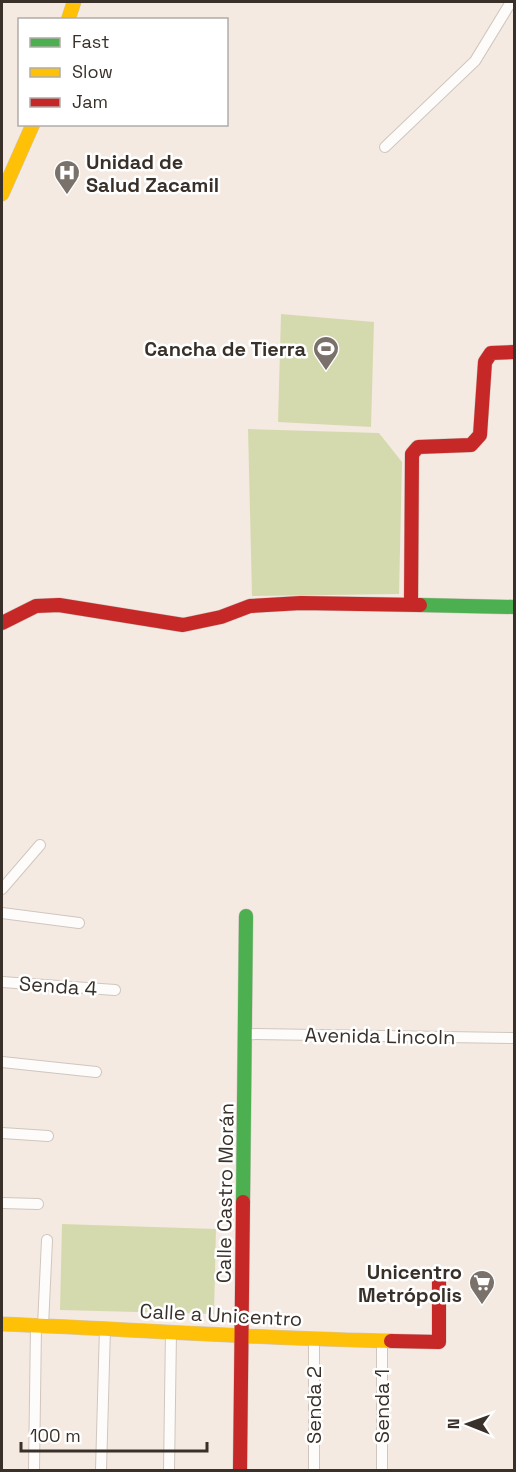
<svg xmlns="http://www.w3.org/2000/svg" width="516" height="1472" font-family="'Space Grotesk',sans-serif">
<rect width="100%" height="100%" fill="#f4eae2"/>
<path fill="#d5daae" d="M281,314L374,322L371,427L278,422Z
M248,429L379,433L402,462L399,594L252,596Z
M62,1224L216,1229L214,1314L60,1310Z"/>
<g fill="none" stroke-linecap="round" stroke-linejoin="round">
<defs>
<path id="street" d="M385,147L475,61L511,2
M2,889L40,845
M2,913L79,923
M2,982L115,990
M246,1034L514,1038
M2,1062L96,1072
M2,1133L48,1136
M2,1203L38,1204
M43,1326L47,1240
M314,1340V1470
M34,1470L36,1326
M101,1470L105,1328
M169,1470L171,1331
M382,1470V1342"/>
<path id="fast" d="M420,605L514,607
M243,1202L246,916"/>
<path id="slow" d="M68,20L74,2
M2,194L33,124
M2,1324C132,1329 261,1339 391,1341"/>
<path id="jam" d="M411,604L412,454L418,447L471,445L480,435L485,362L491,353L514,352
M2,623L36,606L59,605L183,625L221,617L250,606L301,603L420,605
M391,1341L439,1342V1277
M240,1470L243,1202"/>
</defs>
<use href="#street" stroke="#cfc6be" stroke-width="12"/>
<use href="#fast" stroke="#cfc6be" stroke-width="15"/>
<use href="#slow" stroke="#cfc6be" stroke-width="15"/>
<use href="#jam" stroke="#cfc6be" stroke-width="15"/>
<use href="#street" stroke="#fdfcfb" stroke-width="10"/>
<use href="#fast" stroke="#4caf50" stroke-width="14"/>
<use href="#slow" stroke="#ffc107" stroke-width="14"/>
<use href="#jam" stroke="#c62828" stroke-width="14"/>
</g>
<defs>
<symbol id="hospital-pin" viewBox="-11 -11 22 30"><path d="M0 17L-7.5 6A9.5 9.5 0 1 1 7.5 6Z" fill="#7a716a" stroke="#fff"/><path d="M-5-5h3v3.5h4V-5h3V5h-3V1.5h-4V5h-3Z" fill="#fff"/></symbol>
<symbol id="stadium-pin" viewBox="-11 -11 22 30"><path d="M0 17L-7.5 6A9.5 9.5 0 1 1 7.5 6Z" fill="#7a716a" stroke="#fff"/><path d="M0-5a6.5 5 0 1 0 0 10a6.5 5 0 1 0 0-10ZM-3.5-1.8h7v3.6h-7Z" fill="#fff"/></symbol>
<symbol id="supermarket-pin" viewBox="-11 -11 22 30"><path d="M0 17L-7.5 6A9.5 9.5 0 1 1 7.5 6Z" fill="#7a716a" stroke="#fff"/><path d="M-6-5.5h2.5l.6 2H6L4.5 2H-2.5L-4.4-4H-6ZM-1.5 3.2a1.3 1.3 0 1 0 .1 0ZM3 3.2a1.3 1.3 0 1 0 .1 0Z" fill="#fff"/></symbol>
</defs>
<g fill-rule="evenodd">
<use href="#hospital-pin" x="52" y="158" width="30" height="40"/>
<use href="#stadium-pin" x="311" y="334" width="30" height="40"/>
<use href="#supermarket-pin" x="467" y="1268" width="30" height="40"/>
</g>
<g text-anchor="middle" stroke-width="5" stroke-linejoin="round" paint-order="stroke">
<g font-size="20" font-weight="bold" fill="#393029" stroke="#fff" text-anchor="end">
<text x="86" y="169" text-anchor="start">Unidad de<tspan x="86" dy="23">Salud Zacamil</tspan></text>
<text x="306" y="356">Cancha de Tierra</text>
<text x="462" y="1279">Unicentro<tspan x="462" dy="23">Metrópolis</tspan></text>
</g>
<g font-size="20" fill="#393029" stroke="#fff">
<text transform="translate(58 986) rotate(4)" y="7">Senda 4</text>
<text transform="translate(380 1036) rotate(1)" y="7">Avenida Lincoln</text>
<text transform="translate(225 1193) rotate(-89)" y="7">Calle Castro Morán</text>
<text transform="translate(221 1315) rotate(3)" y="7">Calle a Unicentro</text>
<text transform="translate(314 1405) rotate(-90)" y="7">Senda 2</text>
<text transform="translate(382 1406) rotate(-90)" y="7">Senda 1</text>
</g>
</g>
<rect width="516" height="1472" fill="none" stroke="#393029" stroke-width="6"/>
<rect x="18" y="18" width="210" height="108" fill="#ffffff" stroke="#b0aca9" stroke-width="1.5"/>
<rect x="30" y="38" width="30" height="9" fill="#4caf50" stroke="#b0aca9" stroke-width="1.5"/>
<text x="72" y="48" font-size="18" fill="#393029">Fast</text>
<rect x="30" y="68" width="30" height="9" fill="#ffc107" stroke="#b0aca9" stroke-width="1.5"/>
<text x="72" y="78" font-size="18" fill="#393029">Slow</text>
<rect x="30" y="98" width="30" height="9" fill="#c62828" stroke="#b0aca9" stroke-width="1.5"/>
<text x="72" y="108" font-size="18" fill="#393029">Jam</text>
<g transform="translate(468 1424) rotate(271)" stroke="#ffffff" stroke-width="4.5" paint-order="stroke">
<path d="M0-4.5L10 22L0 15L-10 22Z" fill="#393029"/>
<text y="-9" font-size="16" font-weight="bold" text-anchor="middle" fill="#393029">N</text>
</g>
<path d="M21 1442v9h186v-9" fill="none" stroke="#393029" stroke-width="3"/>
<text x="30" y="1442" font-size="18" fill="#393029" stroke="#ffffff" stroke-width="4.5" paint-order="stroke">100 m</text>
</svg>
